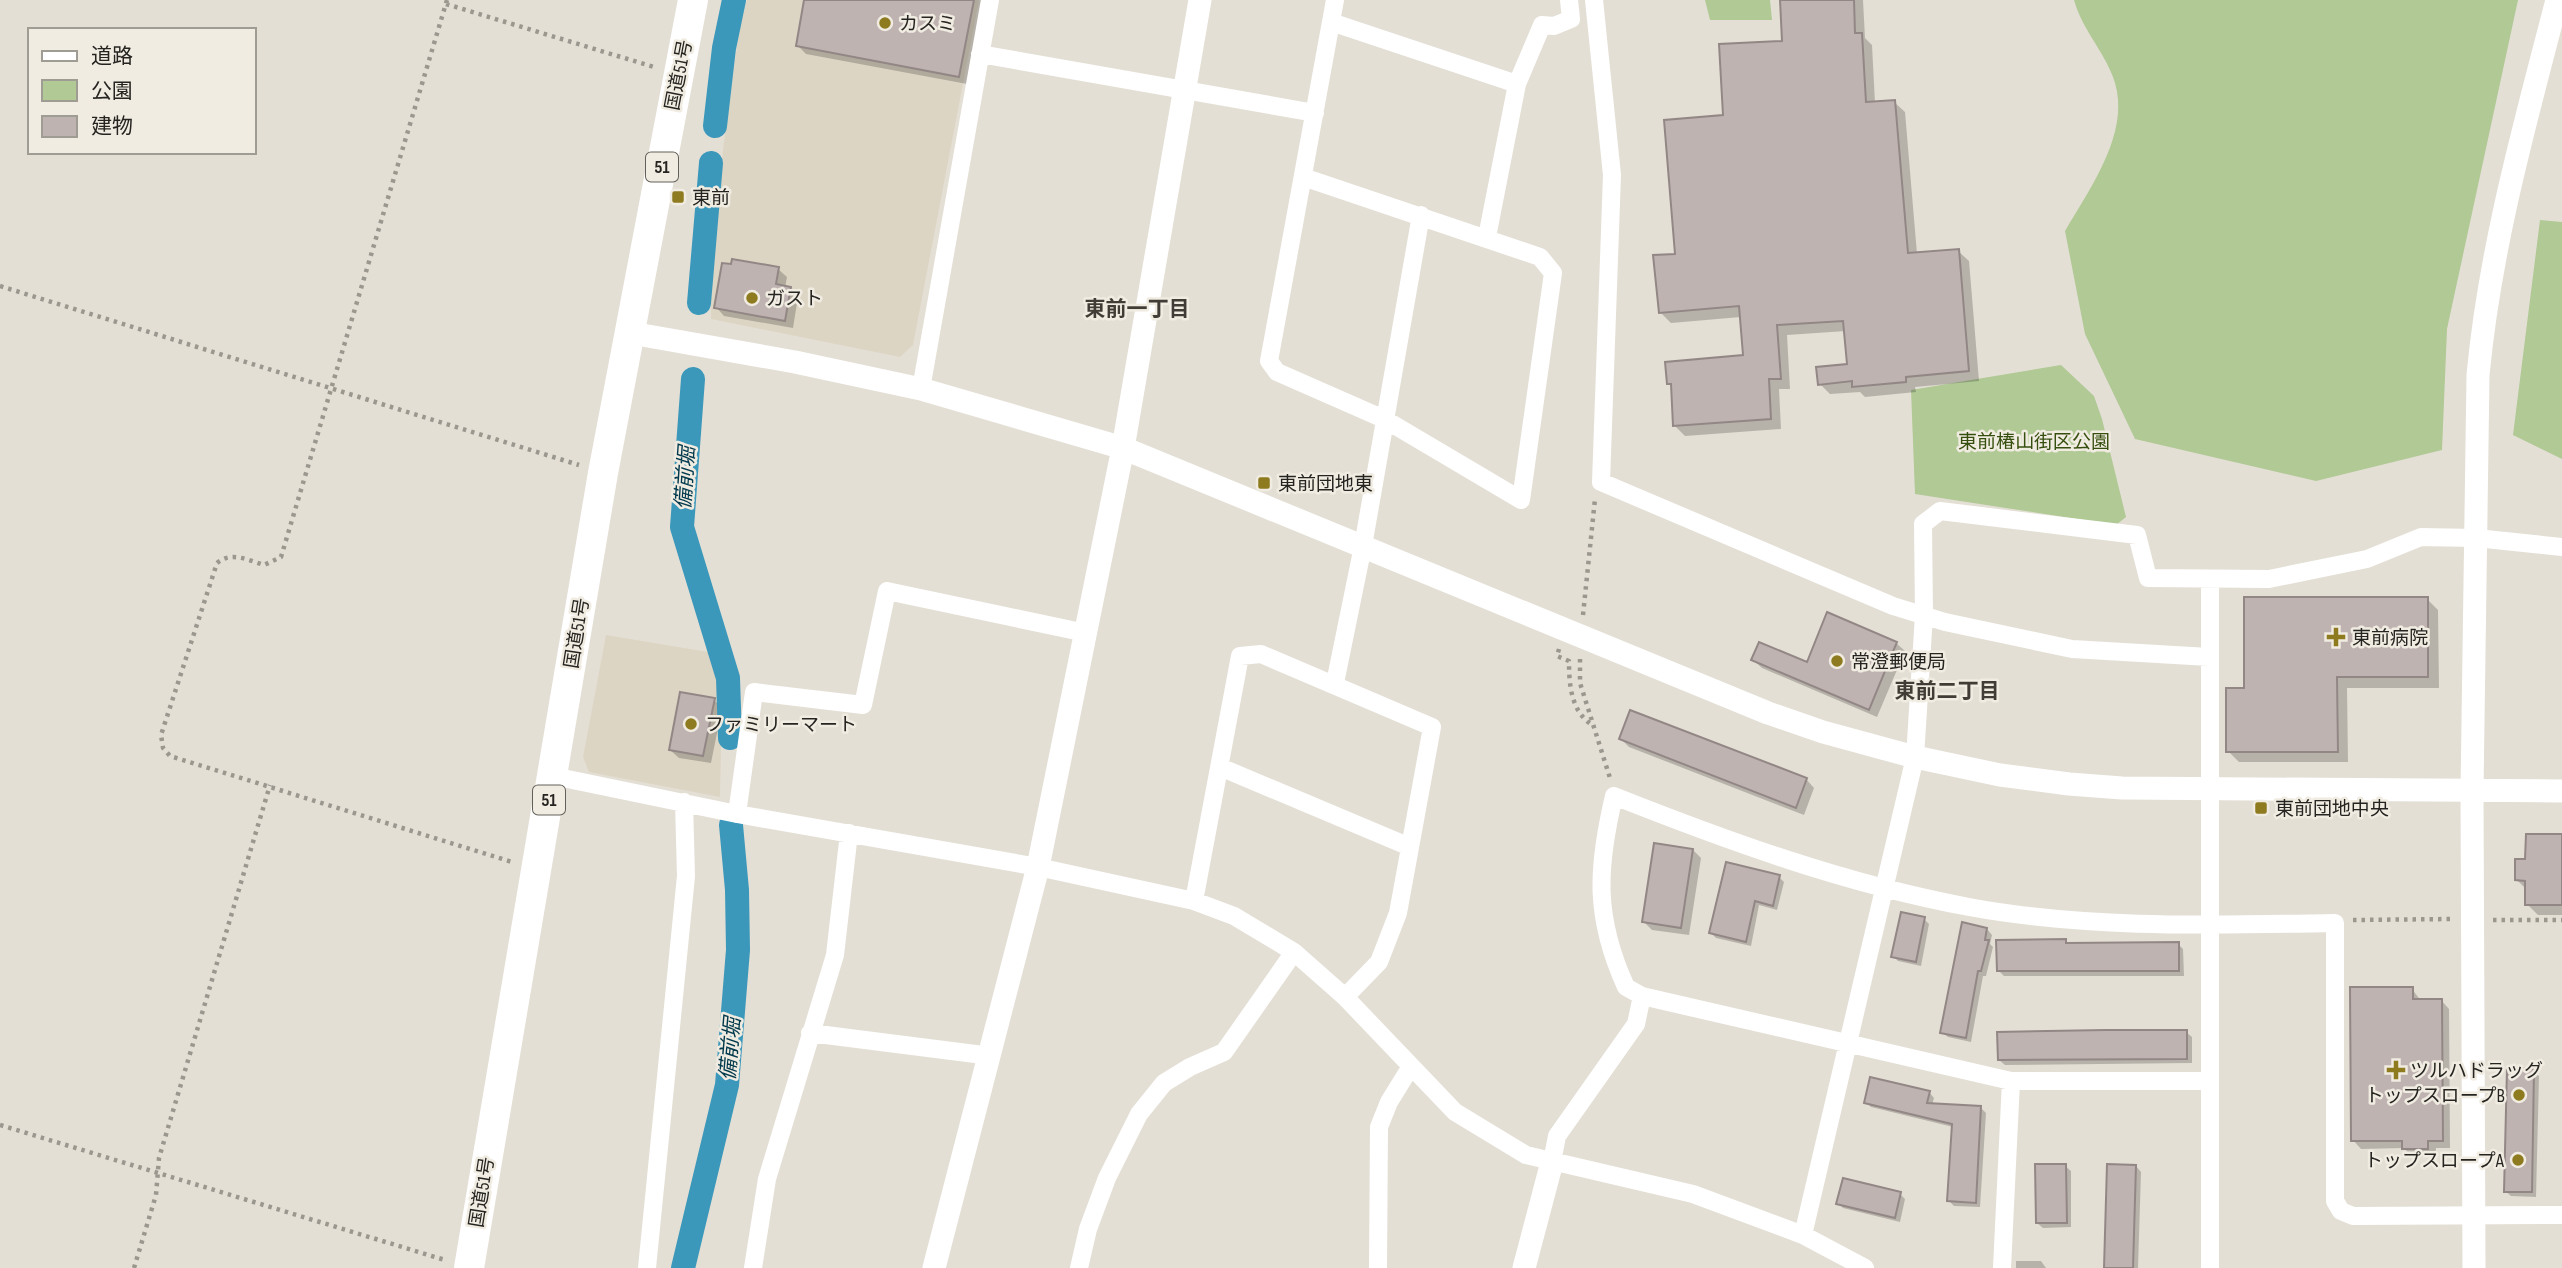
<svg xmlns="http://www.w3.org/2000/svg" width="2562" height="1268" font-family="'Sofia Sans Condensed','Noto Sans JP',sans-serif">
<rect width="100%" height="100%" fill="#e4dfd5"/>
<path fill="#ddd5c4" d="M747,0H979L913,345L900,357L711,319V271L723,150L739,31Z
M606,635L714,653L722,704L720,797L589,772L583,757Z"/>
<path fill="#b0c995" d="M1705,0H1770L1772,20H1710Z
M2074,0H2518L2447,329L2442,450L2316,481L2135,439L2085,334L2065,231C2091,186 2133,130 2113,77C2103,50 2082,29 2074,0Z
M2540,220L2562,222V459L2513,435Z
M2061,365L2094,396L2102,419L2126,517L2116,525L1915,494L1911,390Z"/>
<path fill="#0003" d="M806,0H983L967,84L806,54L798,46Z
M1782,0H1863L1865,38L1872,45L1875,103L1894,102L1905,112L1917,254L1958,251L1969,261L1979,381L1915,387L1916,392L1865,397L1860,392L1830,394L1820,384L1849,366L1846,331L1787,335L1790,389H1779L1781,429L1685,436L1674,425L1673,387L1669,383L1744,356L1741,317L1671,323L1660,312L1724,116L1784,43Z
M778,269L787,277L785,288L798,297L793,328L724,316L716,307Z
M2427,599L2438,610L2439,688H2347L2348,762H2239L2228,751L2246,690Z
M1896,643L1905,651L1877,717L1762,668L1753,660L1808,664Z
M714,700L722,708L711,763L679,758L670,750Z
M1621,739L1806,779L1814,788L1804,815L1629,747Z
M2562,836V915H2538L2527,904V890L2517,880L2527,861Z
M1693,850L1701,858L1689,935L1652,930L1644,922Z
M1779,877L1784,882L1777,910L1759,905L1751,946L1716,938L1711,933Z
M1924,919L1929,924L1921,966L1898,961L1893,956Z
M1987,929L1992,935L1990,944L1993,947L1986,976H1983L1971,1042L1948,1037L1942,1032Z
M2065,941L2068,944H2178L2183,949L2184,976H2004L1998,970Z
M2412,989L2421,1001L2441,1000L2449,1009L2450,1148H2436V1157H2412L2404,1148L2361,1149L2353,1140Z
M2186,1032L2192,1037V1063L2005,1065L1999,1060Z
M2533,1071L2539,1076L2536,1197L2511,1196L2505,1191Z
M1929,1092L1934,1098L1932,1105L1981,1108L1986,1113L1980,1207L1954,1206L1949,1201L1953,1127L1871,1107L1866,1102Z
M2065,1166L2071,1171V1227L2043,1228L2037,1223Z
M2136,1166L2141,1172L2138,1268H2106Z
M1900,1194L1905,1199L1900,1222L1843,1208L1838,1203Z
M2016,1261H2041L2046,1268H2016Z"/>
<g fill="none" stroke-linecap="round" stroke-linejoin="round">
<path stroke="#3b98bb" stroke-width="24" d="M715,126L724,48L734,0
M699,303L711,163
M693,379L682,527L728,678L730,738
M683,1268L727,1085L738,950L737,890L731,825"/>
</g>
<path fill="#bfb3b2" stroke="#938786" stroke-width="2" d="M804,0H974L959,77L796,46Z
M1780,0H1854L1855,33H1862L1866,102L1895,100L1908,253L1959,249L1969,371L1906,377V382L1852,387V381L1818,385L1816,367L1847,364L1843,321L1777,325L1781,379H1769L1771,419L1673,426L1671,384H1667L1665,362L1743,355L1739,306L1659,313L1653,255L1675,254L1664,120L1723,115L1719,44L1782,41Z
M732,259L779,267L776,284L791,287L785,321L714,308L722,263L731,264Z
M2244,597H2428V677H2337L2338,752H2226V688H2244Z
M1827,612L1897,642L1869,710L1751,660L1759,642L1807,662Z
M680,692L715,698L703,756L669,750Z
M1630,710L1807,778L1796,808L1619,739Z
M2526,834H2562V905H2525V881L2515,880V859H2525Z
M1654,843L1693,849L1681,928L1642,922Z
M1726,862L1780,875L1773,906L1755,901L1746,942L1709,933Z
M1901,912L1925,917L1916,962L1891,957Z
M1962,922L1987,928L1985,940H1989L1981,971H1978L1966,1038L1940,1033Z
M2066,939V943L2179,942V971H1997L1996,940Z
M2350,987H2413V999H2442L2443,1141H2428V1149H2402V1141H2351Z
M2106,1030H2187V1059L1998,1060L1997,1032Z
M2507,1068L2534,1069L2532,1192H2504Z
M1870,1077L1930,1091L1927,1103L1981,1106L1976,1203L1947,1201L1952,1124L1864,1103Z
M2035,1164H2066L2067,1223H2036Z
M2107,1164L2136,1165L2133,1268H2104Z
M1843,1178L1901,1192L1895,1218L1836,1204Z"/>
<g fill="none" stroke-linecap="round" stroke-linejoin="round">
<path stroke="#9a978f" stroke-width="4.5" stroke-dasharray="3.5 5" stroke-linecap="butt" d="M447,0L281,557L264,565C248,560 231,551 217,563L161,735L163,748L170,756L512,862
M446,4L654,67
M0,286L579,465
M1583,615L1595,499
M1559,649L1557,656L1569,661C1569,685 1571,711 1592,725
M1580,659V683L1610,778
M2353,920L2452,919
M2493,920H2562
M0,1125L445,1260
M134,1268L156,1195L159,1158L270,785"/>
<path stroke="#fff" stroke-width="18" d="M1594,0L1612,175L1601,482L1893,606L1945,622L2072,649L2209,657
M1331,22L1517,84
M980,54L1315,113
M1303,177L1540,257L1553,273L1521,500L1384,419L1277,372L1269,361L1335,0
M1487,237L1517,84L1542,25L1554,26L1571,19L1569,0
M921,389L990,0
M1335,683L1363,546L1421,215
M1220,767L1410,847
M553,776L737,814L1038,867L1194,901L1234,916L1294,952L1345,997L1455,1112L1526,1155L1693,1194L1803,1235L1865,1268
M737,814L754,692L863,705L887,591L1086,633
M1194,901L1240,656L1261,654L1432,727L1398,913L1379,962L1345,997
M810,1033L991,1056
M2210,1081H2011L1642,996L1626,987C1594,917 1597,868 1614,796C1730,842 1846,884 1969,907C2088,929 2214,925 2335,923V1201L2341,1211L2353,1216L2562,1215
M1552,1162L1557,1136L1636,1024L1642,996
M1803,1235L1915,757L1924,615L1923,524L1940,511L2137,535L2148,578L2269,579L2367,559L2421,537L2476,538L2562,547
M647,1268L686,876L684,802
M753,1268L767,1179L835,955L849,833
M1079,1268L1088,1229L1107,1178L1139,1114L1164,1083L1190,1067L1224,1052L1294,952
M1378,1268L1379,1127L1389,1102L1410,1068
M2002,1268L2011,1081
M2210,1268V579"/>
<path stroke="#fff" stroke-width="23" d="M631,333L795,362L921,389L1123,448L1768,713L1823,732L1915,757L2000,775L2069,784L2122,788L2562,791
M934,1268L1038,867L1123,448L1200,0
M1524,1268L1552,1162
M2474,1268L2472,791L2478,375C2490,247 2525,124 2557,0"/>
<path stroke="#fff" stroke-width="30" d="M469,1268L603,473L693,0"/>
</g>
<g fill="#8e7a1f" stroke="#f1ece2" stroke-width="2.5">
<circle cx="885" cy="23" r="7"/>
<rect x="671" y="190" width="14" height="14" rx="3.5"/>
<circle cx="752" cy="298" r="7"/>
<rect x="1257" y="476" width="14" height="14" rx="3.5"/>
<path d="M2332.5 626.5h7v7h7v7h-7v7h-7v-7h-7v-7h7z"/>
<circle cx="1837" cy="661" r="7"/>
<circle cx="691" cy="724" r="7"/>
<rect x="2254" y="801" width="14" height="14" rx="3.5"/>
<path d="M2392.5 1059.5h7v7h7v7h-7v7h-7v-7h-7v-7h7z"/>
<circle cx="2519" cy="1095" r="7"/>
<circle cx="2518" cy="1160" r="7"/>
</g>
<g text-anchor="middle" stroke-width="5" stroke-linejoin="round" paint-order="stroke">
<g fill="#f1ece2" stroke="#62605a" stroke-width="2">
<rect x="646" y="152.5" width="32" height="29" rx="5"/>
<rect x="533" y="785.5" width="32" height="29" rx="5"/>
</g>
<g font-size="18" font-weight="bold" fill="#252420">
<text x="662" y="173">51</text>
<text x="549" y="806">51</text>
</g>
<g font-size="19" fill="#252420" stroke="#f1ece2" text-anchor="start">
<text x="899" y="30">カスミ</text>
<text x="692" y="204">東前</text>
<text x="766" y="305">ガスト</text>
<text x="1278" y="490">東前団地東</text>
<text x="2352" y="644">東前病院</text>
<text x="1851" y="668">常澄郵便局</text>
<text x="705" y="731">ファミリーマート</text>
<text x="2275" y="815">東前団地中央</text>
<text x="2410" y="1077">ツルハドラッグ</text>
<text x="2505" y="1102" text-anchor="end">トップスロープB</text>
<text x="2504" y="1167" text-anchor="end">トップスロープA</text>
</g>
<g font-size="19" fill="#252420" stroke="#f1ece2">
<text transform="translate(678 75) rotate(-79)" y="7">国道51号</text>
<text transform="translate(576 633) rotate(-81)" y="7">国道51号</text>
<text transform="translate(481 1192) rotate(-81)" y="7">国道51号</text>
</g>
<g font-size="19" fill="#364f0e" stroke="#f1ece2">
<text x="2034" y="448">東前椿山街区公園</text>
</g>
<g font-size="21" font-weight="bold" fill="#413c35" stroke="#f1ece2">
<text x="1137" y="316">東前一丁目</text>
<text x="1947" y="698">東前二丁目</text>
</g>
<g font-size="21" font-style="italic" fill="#00394c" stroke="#f1ece2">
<text transform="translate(685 478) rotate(-86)" y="7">備前堀</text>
<text transform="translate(730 1049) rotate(-85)" y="7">備前堀</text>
</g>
</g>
<rect x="28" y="28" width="228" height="126" fill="#f1ece2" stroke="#9f9c94" stroke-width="2"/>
<rect x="42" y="51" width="35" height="10" fill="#ffffff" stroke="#9f9c94" stroke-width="2"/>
<text x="91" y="63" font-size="21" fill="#252420">道路</text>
<rect x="42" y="80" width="35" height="21" fill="#b0c995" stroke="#9f9c94" stroke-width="2"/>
<text x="91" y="98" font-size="21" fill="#252420">公園</text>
<rect x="42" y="116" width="35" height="21" fill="#bfb3b2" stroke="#9f9c94" stroke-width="2"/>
<text x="91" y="133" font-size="21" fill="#252420">建物</text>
</svg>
